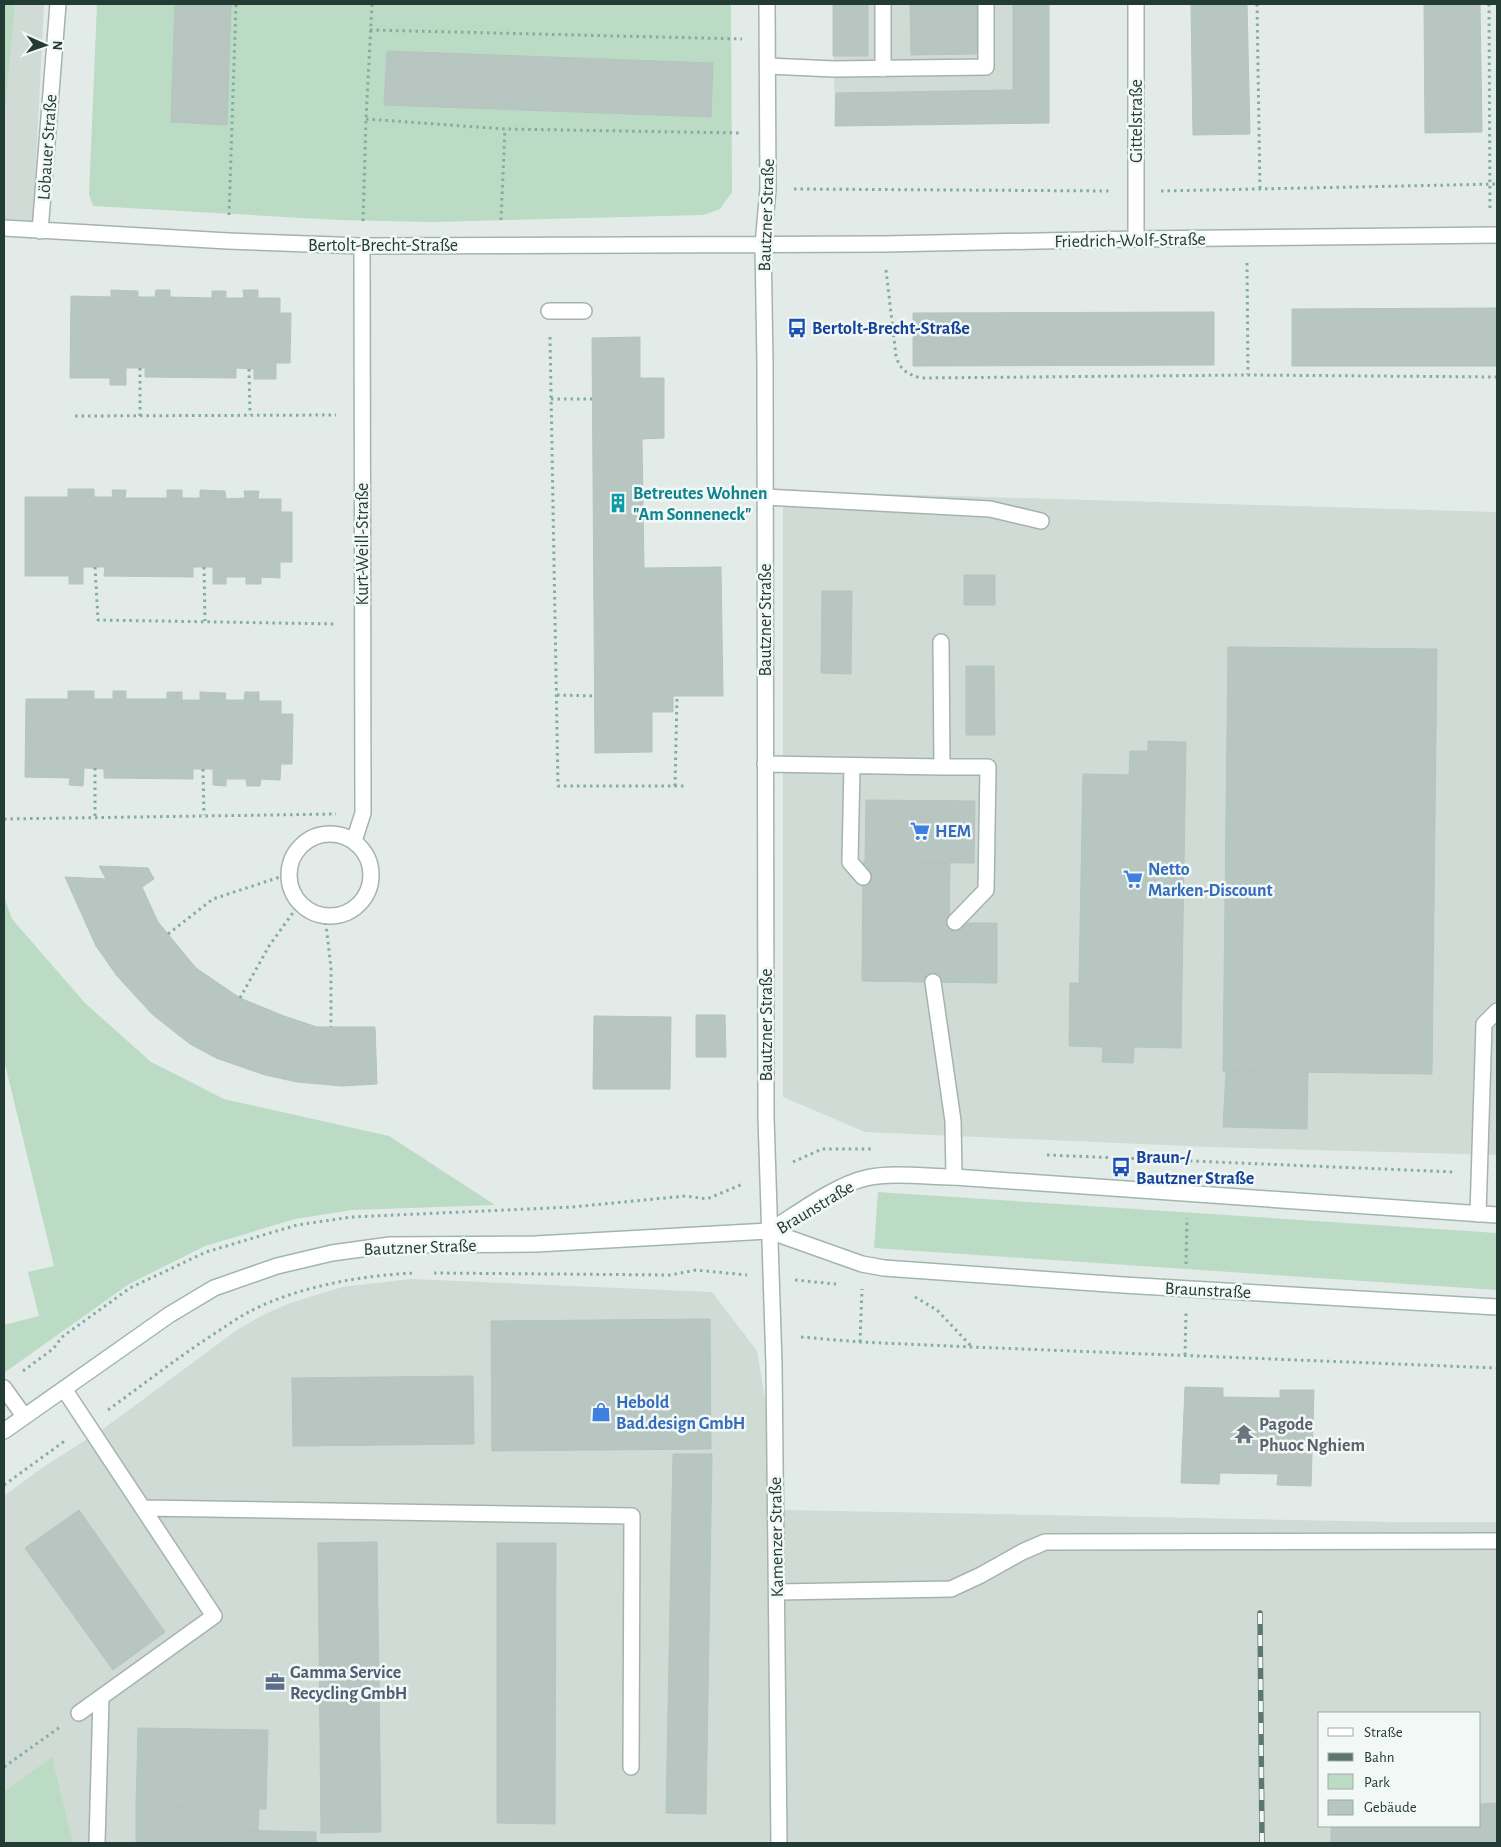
<svg xmlns="http://www.w3.org/2000/svg" width="1501" height="1847" font-family="'Alegreya Sans',sans-serif">
<rect width="100%" height="100%" fill="#e2ebe7"/>
<path fill="#d0dbd6" fill-rule="evenodd" d="M4,4H44L33,221L4,219Z
M833,4H1049V123L835,126Z
M783,491L1497,512V1155L1210,1147L865,1132L783,1097Z
M411,1279L712,1292L757,1351L784,1510L1395,1522H1497V1843H4V1496L42,1468L103,1429L237,1330L263,1315L290,1303L342,1287ZM1320,1713H1480V1826H1320Z"/>
<path fill="#bcdbc5" d="M4,4H15L4,118Z
M97,4H731L732,192L720,209L703,215L433,222L338,220L93,206L89,195Z
M4,897L12,919L85,1003L151,1062L224,1099L389,1136L495,1205L352,1210L295,1219L205,1246L129,1284L4,1373V1325L39,1316L28,1272L54,1266L4,1060Z
M878,1192L1497,1233V1290L874,1248Z
M52,1757L73,1843H4V1792Z"/>
<path fill="#b7c6c0" stroke="#b5c4be" d="M175,4H231L227,125L171,122Z
M833,4H868V56H833Z
M910,4H977L978,54L911,55Z
M1013,4H1049V123L835,126L836,93L1013,90Z
M1191,4H1247L1250,134L1193,135Z
M1424,4H1480L1482,132L1425,133Z
M387,51L713,63L711,117L384,105Z
M111,290L138,291V297H155L156,290H170V297L212,298V291H226V298H244L243,290H258V298H280V313H291L290,363H276V379H254V369L236,368V378L145,377V368H126V385H110V378H70L71,296L111,297Z
M1497,308V366H1292V309Z
M1214,312V365L913,366V313Z
M640,337V378H664V438L642,439L644,568L721,567L723,696H673V712H652V752L595,753L592,338Z
M68,489H94V497H113L112,490H126L125,498H167V490H182V498H200V490L225,491L226,499L245,498L244,491H259L258,499H281V512H292V562H280V578L261,577V584H246V577H226V584H213V567H193V577L104,576L105,567H83V584H69V576H25V497H68Z
M964,575H995V605H964Z
M822,591H852L851,674L821,673Z
M1228,647L1437,649L1432,1074L1223,1071Z
M966,666H994L995,735H966Z
M68,691H94V699H113V691H126V699H167V692H182V700H200V692L226,693L225,700H244L245,692H259V701H281V714H293L292,764H281L280,780L261,779L260,786H247L246,779H226V786L213,785V769H193V779L104,778V769L84,768L83,786L69,785L70,778L25,777L26,699H68Z
M1148,741L1186,742L1181,1048L1134,1047L1133,1063L1102,1062L1103,1047L1069,1046L1070,983H1079L1083,774L1129,775L1130,751H1148Z
M866,800L975,801L974,863L865,862Z
M863,862L950,863L949,923H997V983L862,981Z
M99,866L148,868L154,879L142,887L158,922L196,968L240,998L284,1016L317,1027H375L377,1084L342,1086L297,1082L265,1075L216,1058L190,1044L153,1015L117,976L96,946L65,877L106,879Z
M696,1015H725L726,1057H696Z
M594,1016L671,1017L670,1089H593Z
M1226,1071L1308,1072L1307,1129L1223,1127Z
M710,1319L711,1449L492,1451L491,1321Z
M473,1376L474,1444L293,1446L292,1378Z
M1185,1387L1223,1388V1397L1280,1398V1390H1314L1311,1486L1277,1485L1278,1474L1220,1473L1219,1484L1181,1483Z
M673,1454H712L706,1814L666,1813Z
M79,1510L165,1632L113,1670L25,1548Z
M377,1542L381,1832L321,1833L318,1543Z
M497,1543H556L555,1824L497,1823Z
M138,1728L268,1730L266,1809L136,1806Z
M1497,1803V1843H1331V1826H1480V1804Z
M136,1806L259,1809L258,1831L232,1830V1838L136,1835Z
M232,1830L316,1832V1843H232Z
M136,1835L232,1838V1843H136Z"/>
<g fill="none" stroke-linecap="round" stroke-linejoin="round">
<defs>
<path id="service" d="M883,4V69
M768,66L834,69L986,67V4
M549,311H584
M765,497L990,509L1041,521
M765,764L942,767L941,642
M852,766L850,862L863,877
M942,767H988L986,890L955,922
M933,982L953,1121L954,1177
M1478,1214L1484,1024L1497,1011
M4,1388L24,1416
M64,1389L214,1616L79,1713
M143,1508L632,1516L631,1767
M777,1592L951,1589L981,1575L1022,1552L1045,1542L1497,1541
M97,1843L101,1698"/>
<path id="minor" d="M767,4L768,189L763,245L765,362L766,1117L774,1365L779,1843
M1136,4V239
M4,228L228,241L362,246L884,244L1136,239L1497,235
M40,231L58,4
M289 875a41 41 0 1 1 82 0a41 41 0 1 1-82 0Z
M354,841L363,813L362,246"/>
<path id="secondary" d="M769,1231C797,1214 835,1185 866,1178C894,1172 926,1177 954,1177L1497,1215
M4,1431L169,1315L214,1288L277,1266L332,1253L390,1245L536,1244L769,1231L862,1264L884,1268L1123,1285L1497,1307"/>
</defs>
<use href="#service" stroke="#a5b3ae" stroke-width="18"/>
<use href="#minor" stroke="#a5b3ae" stroke-width="18"/>
<use href="#secondary" stroke="#a1b6af" stroke-width="18"/>
<path stroke="#84ada1" stroke-width="3" stroke-dasharray="2.5 4" stroke-linecap="butt" d="M1257,4L1260,190
M1489,4L1490,211
M370,30L742,39
M366,119L505,129L742,133
M794,189L1110,191
M1161,191L1497,184
M229,215L236,4
M501,220L505,129
M363,221L366,119L372,4
M1247,263L1248,375
M886,270L896,356C900,370 907,374 921,378L1248,375L1497,377
M550,337L558,786H684
M249,369L250,415
M551,399H592
M75,416L336,415
M140,416V368
M95,567L98,620L337,624
M204,567L205,621
M557,695L595,696
M95,768V817
M203,769L204,815
M675,786L677,696
M4,819L336,814
M325,916L331,968V1027
M168,934L213,899L289,874
M240,998L269,946L300,903
M1047,1155L1455,1172
M793,1162L822,1149H873
M1186,1264L1187,1218
M434,1273L670,1275L696,1270L747,1275
M795,1280L836,1284
M915,1297L937,1310L972,1347
M801,1337L860,1342L972,1347L1497,1368
M860,1342L862,1289
M1185,1355L1186,1313
M23,1371L53,1349L62,1337L130,1288L206,1252L297,1225L352,1217L572,1207L686,1196L707,1199L743,1184
M108,1410C145,1383 181,1355 220,1330C229,1324 239,1317 249,1312C295,1287 363,1275 415,1273
M4,1485L66,1440
M4,1767L60,1727"/>
<use href="#service" stroke="#fff" stroke-width="15"/>
<use href="#minor" stroke="#fff" stroke-width="15"/>
<use href="#secondary" stroke="#fff" stroke-width="15"/>
<defs>
<path id="rail" d="M1260,1613L1262,1843"/>
</defs>
<use href="#rail" stroke="#5d7670" stroke-width="5.5"/>
<use href="#rail" stroke="#f2f8f5" stroke-width="4" stroke-dasharray="11" stroke-linecap="butt"/>
</g>
<defs>
<symbol id="bus-bare" viewBox="-9 -9 18 18"><path d="M-5-6H5V4H4V6H2V4H-2V6H-4V4H-5ZM-3.5-4V0h7V-4ZM-3.5 1.2v1.5H-2V1.2ZM2 1.2v1.5H3.5V1.2Z" fill="#1a4fb4" stroke="#f2f8f5" stroke-width="2.5" paint-order="stroke"/></symbol>
<symbol id="building-bare" viewBox="-9 -9 18 18"><path d="M-4-6H4V6H1V3H-1V6H-4ZM-2.5-4.3h1.7v1.8h-1.7ZM.8-4.3h1.7v1.8H.8ZM-2.5-1h1.7V.8h-1.7ZM.8-1h1.7V.8H.8Z" fill="#0f9aa8" stroke="#f2f8f5" stroke-width="2.5" paint-order="stroke"/></symbol>
<symbol id="supermarket-bare" viewBox="-9 -9 18 18"><path d="M-6-5.5h2.5l.6 2H6L4.5 2H-2.5L-4.4-4H-6ZM-1.5 3.2a1.3 1.3 0 1 0 .1 0ZM3 3.2a1.3 1.3 0 1 0 .1 0Z" fill="#3f7fe0" stroke="#f2f8f5" stroke-width="2.5" paint-order="stroke"/></symbol>
<symbol id="shop-bare" viewBox="-9 -9 18 18"><path d="M-5-2.5h2.3a2.7 3.5 0 0 1 5.4 0H5L5.5 6h-11ZM-1.5-2.5h3a1.5 2.3 0 0 0-3 0Z" fill="#3f7fe0" stroke="#f2f8f5" stroke-width="2.5" paint-order="stroke"/></symbol>
<symbol id="temple-bare" viewBox="-9 -9 18 18"><path d="M0-6L5-2H3V0L6.5 2.5H4V6H1.5V3h-3V6H-4V2.5H-6.5L-3 0V-2H-5Z" fill="#6b7280" stroke="#f2f8f5" stroke-width="2.5" paint-order="stroke"/></symbol>
<symbol id="office-bare" viewBox="-9 -9 18 18"><path d="M-6-3h4V-5.5h4V-3h4V5H-6ZM-1-4.5V-3h2v-1.5ZM-6 0V1H6V0Z" fill="#5c6f8a" stroke="#f2f8f5" stroke-width="2.5" paint-order="stroke"/></symbol>
</defs>
<g fill-rule="evenodd">
<use href="#bus-bare" x="783" y="314" width="28" height="28"/>
<use href="#building-bare" x="604" y="489" width="28" height="28"/>
<use href="#supermarket-bare" x="906" y="817" width="28" height="28"/>
<use href="#supermarket-bare" x="1119" y="865" width="28" height="28"/>
<use href="#bus-bare" x="1107" y="1153" width="28" height="28"/>
<use href="#shop-bare" x="587" y="1398" width="28" height="28"/>
<use href="#temple-bare" x="1230" y="1420" width="28" height="28"/>
<use href="#office-bare" x="261" y="1668" width="28" height="28"/>
</g>
<g text-anchor="middle" stroke-width="5" stroke-linejoin="round" paint-order="stroke">
<g font-size="18" fill="#233b35" stroke="#f2f8f5">
<text transform="translate(1136 121) rotate(-90)" y="6">Gittelstraße</text>
<text transform="translate(47 147) rotate(-86)" y="6">Löbauer Straße</text>
<text transform="translate(766 215) rotate(-88)" y="6">Bautzner Straße</text>
<text transform="translate(1130 240) rotate(-1)" y="6">Friedrich-Wolf-Straße</text>
<text x="383" y="251">Bertolt-Brecht-Straße</text>
<text transform="translate(362 544) rotate(-90)" y="6">Kurt-Weill-Straße</text>
<text transform="translate(765 620) rotate(-90)" y="6">Bautzner Straße</text>
<text transform="translate(766 1025) rotate(-90)" y="6">Bautzner Straße</text>
<text transform="translate(815 1207) rotate(-31)" y="6">Braunstraße</text>
<text transform="translate(420 1247) rotate(-2)" y="6">Bautzner Straße</text>
<text transform="translate(1208 1290) rotate(3)" y="6">Braunstraße</text>
<text transform="translate(776 1537) rotate(-91)" y="6">Kamenzer Straße</text>
</g>
<g font-size="18" font-weight="bold" fill="#164399" stroke="#f2f8f5" text-anchor="start">
<text x="812" y="334">Bertolt-Brecht-Straße</text>
<text x="1136" y="1163">Braun-/<tspan x="1136" dy="21">Bautzner Straße</tspan></text>
</g>
<g font-size="18" font-weight="bold" fill="#0d838f" stroke="#f2f8f5" text-anchor="start">
<text x="633" y="499">Betreutes Wohnen<tspan x="633" dy="21">"Am Sonneneck"</tspan></text>
</g>
<g font-size="18" font-weight="bold" fill="#366cbe" stroke="#f2f8f5" text-anchor="start">
<text x="935" y="837">HEM</text>
<text x="1148" y="875">Netto<tspan x="1148" dy="21">Marken-Discount</tspan></text>
<text x="616" y="1408">Hebold<tspan x="616" dy="21">Bad.design GmbH</tspan></text>
</g>
<g font-size="18" font-weight="bold" fill="#5b616d" stroke="#f2f8f5" text-anchor="start">
<text x="1259" y="1430">Pagode<tspan x="1259" dy="21">Phuoc Nghiem</tspan></text>
</g>
<g font-size="18" font-weight="bold" fill="#4e5e75" stroke="#f2f8f5" text-anchor="start">
<text x="290" y="1678">Gamma Service<tspan x="290" dy="21">Recycling GmbH</tspan></text>
</g>
</g>
<rect width="1501" height="1847" fill="none" stroke="#233b35" stroke-width="10"/>
<rect x="1318" y="1712" width="162" height="115" fill="#f2f8f5" stroke="#9faca8"/>
<rect x="1328" y="1728" width="25" height="8" fill="#ffffff" stroke="#9faca8"/>
<text x="1364" y="1737" font-size="15" fill="#233b35">Straße</text>
<rect x="1328" y="1753" width="25" height="8" fill="#5d7670" stroke="#9faca8"/>
<text x="1364" y="1762" font-size="15" fill="#233b35">Bahn</text>
<rect x="1328" y="1774" width="25" height="15" fill="#bcdbc5" stroke="#9faca8"/>
<text x="1364" y="1787" font-size="15" fill="#233b35">Park</text>
<rect x="1328" y="1800" width="25" height="15" fill="#b7c6c0" stroke="#9faca8"/>
<text x="1364" y="1812" font-size="15" fill="#233b35">Gebäude</text>
<g transform="translate(45 45) rotate(92)" stroke="#f2f8f5" stroke-width="4" paint-order="stroke">
<path d="M0-4L9 19L0 12L-9 19Z" fill="#233b35"/>
<text y="-8" font-size="14" font-weight="bold" text-anchor="middle" fill="#233b35">N</text>
</g>
</svg>
